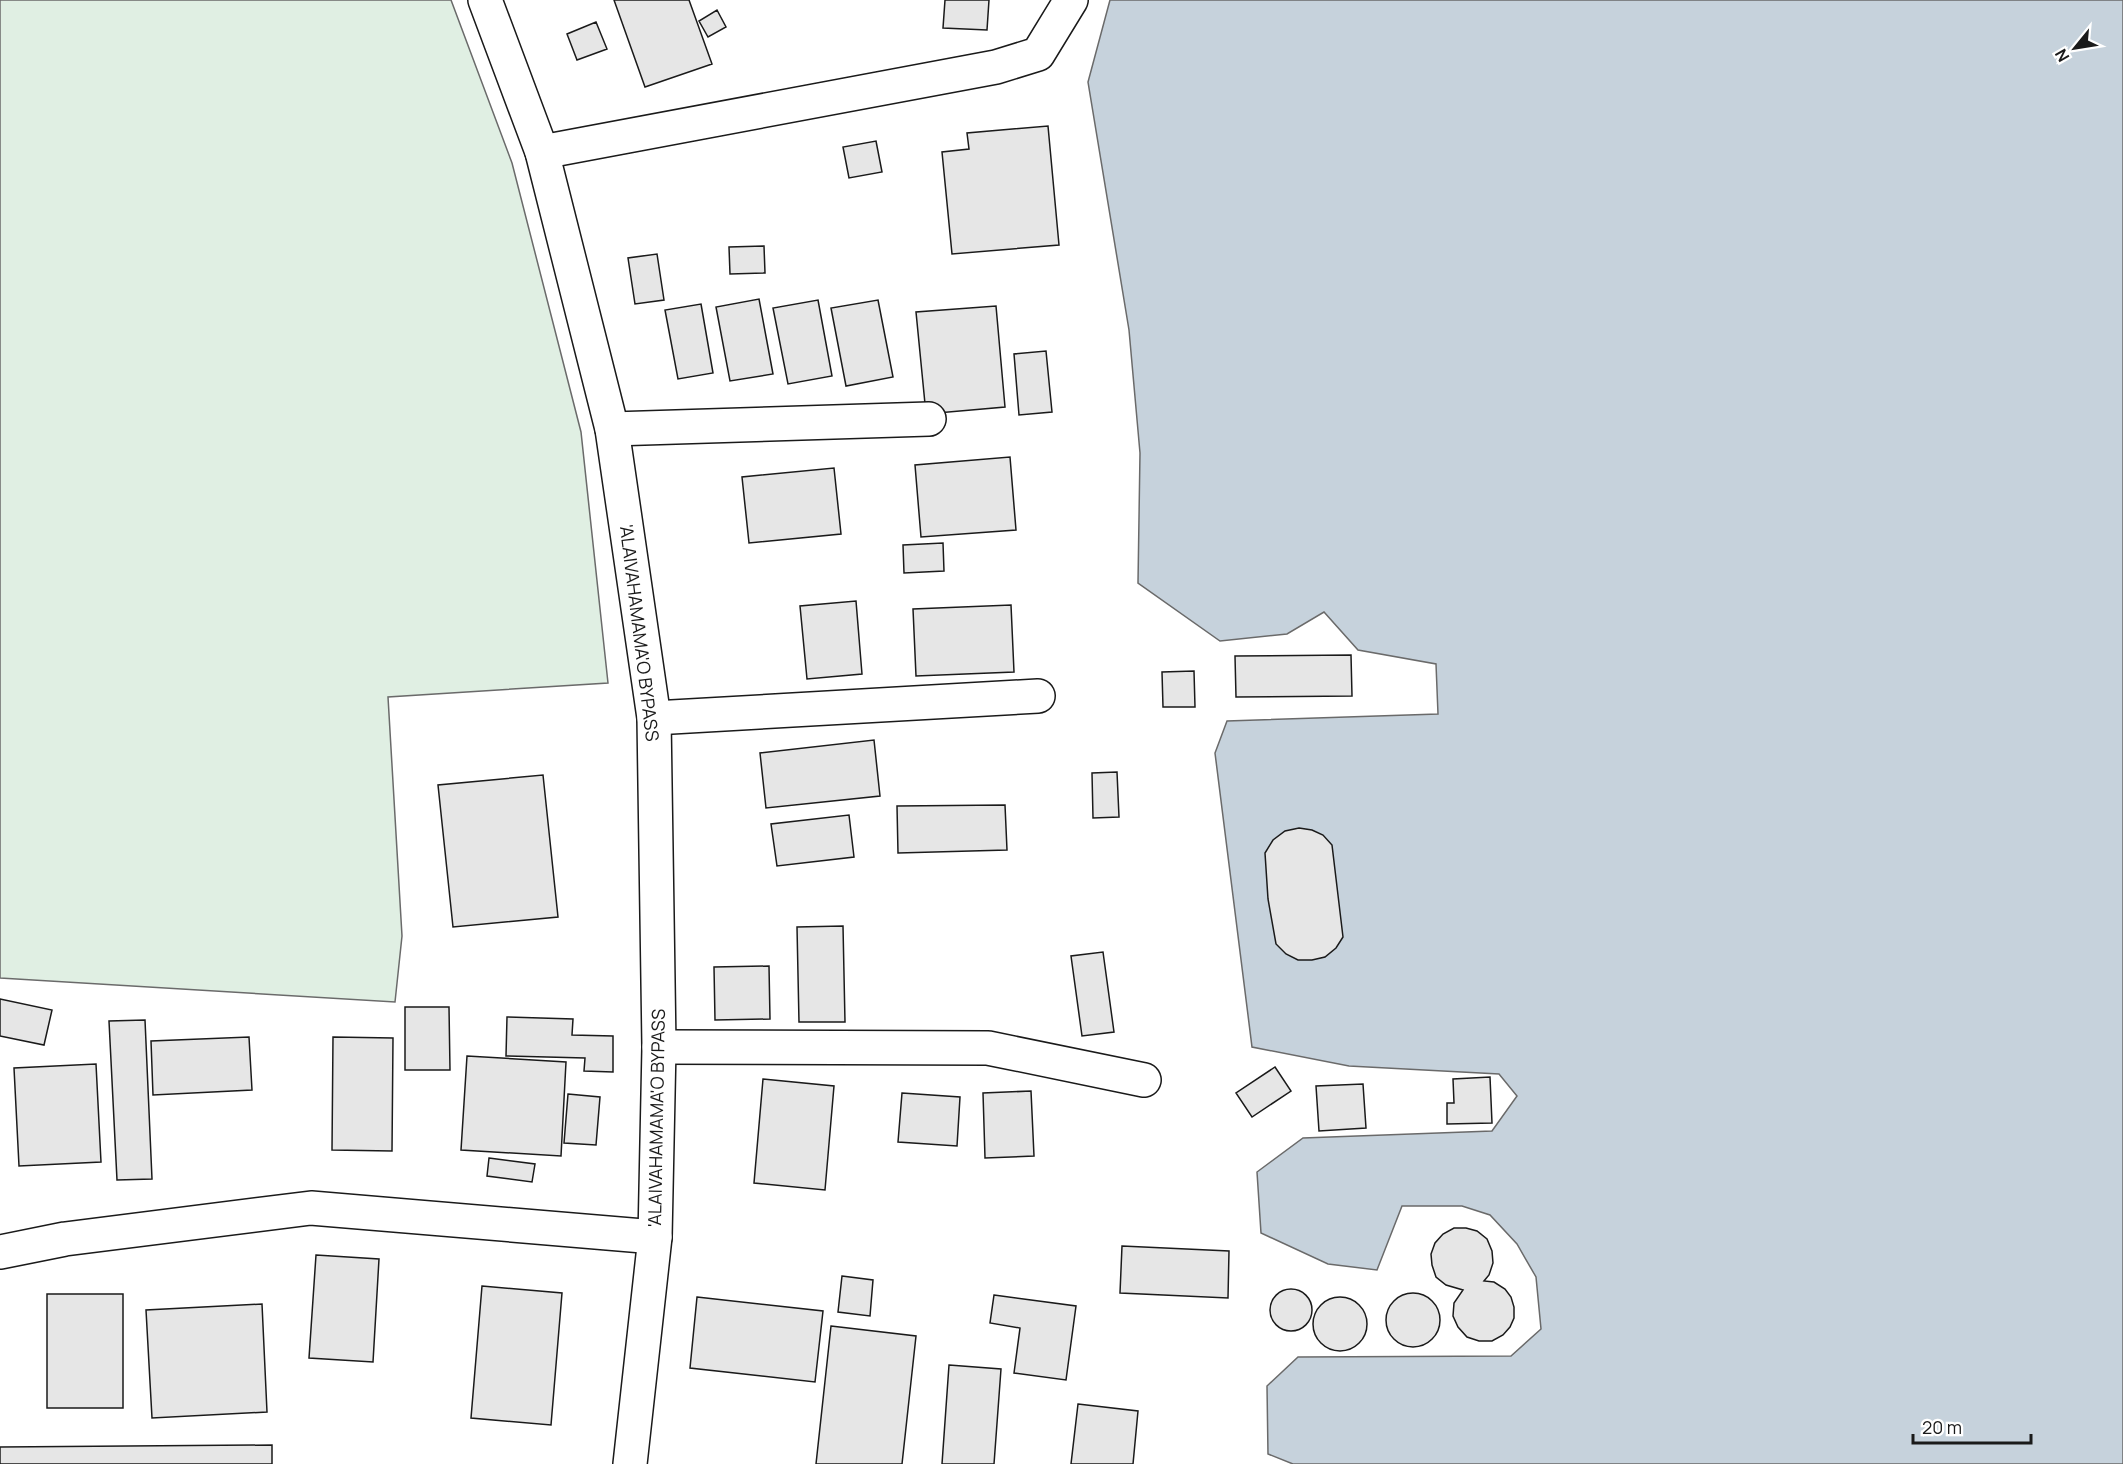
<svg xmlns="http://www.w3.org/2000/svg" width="2123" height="1464" font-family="Manrope,sans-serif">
<rect width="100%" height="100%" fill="#fff"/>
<path fill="#e0efe3" stroke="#6a6a6a" stroke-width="1.5" d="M0,0H451L512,163L581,432L608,683L388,697L402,936L395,1002L0,978Z"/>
<path fill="#c6d2dc" stroke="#6a6a6a" stroke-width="1.5" d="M1110,0H2123V1464H1293L1268,1454L1267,1386L1298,1357L1511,1356L1541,1329L1536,1277L1517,1244L1490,1215L1462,1206H1402L1377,1270L1328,1264L1261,1233L1257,1172L1303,1138L1492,1131L1517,1096L1499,1074L1349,1066L1252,1047L1215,753L1227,721L1438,714L1436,664L1358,650L1324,612L1287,634L1220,641L1138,583L1140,453L1129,330L1088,82Z"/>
<path fill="#e6e6e6" stroke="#1a1a1a" stroke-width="1.5" d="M614,0H689L712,64L645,87Z
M945,0H989L987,30L943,28Z
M717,10L726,27L708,37L699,21Z
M596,22L607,49L577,60L567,34Z
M1048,126L1059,245L952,254L942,152L969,149L967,133Z
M876,141L882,172L849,178L843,147Z
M764,246L765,273L730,274L729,247Z
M657,254L664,300L635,304L628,258Z
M759,299L773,374L730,381L716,307Z
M818,300L832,376L788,384L773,308Z
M878,300L893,377L846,386L831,308Z
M701,304L713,373L678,379L665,310Z
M996,306L1005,407L926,414L916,312Z
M1046,351L1052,412L1019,415L1014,354Z
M1010,457L1016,530L921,537L915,465Z
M834,468L841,534L749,543L742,477Z
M943,543L944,571L904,573L903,545Z
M856,601L862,674L807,679L800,606Z
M1011,605L1014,672L916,676L913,609Z
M1351,655L1352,696L1236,697L1235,656Z
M1194,671L1195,707H1163L1162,672Z
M874,740L880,796L766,808L760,753Z
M1117,772L1119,817L1093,818L1092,773Z
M543,775L558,917L453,927L438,785Z
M1005,805L1007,850L898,853L897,806Z
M849,815L854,857L777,866L771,824Z
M1299,828L1312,830L1323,835L1332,845L1343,937L1336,948L1325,957L1312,960H1298L1286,954L1276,944L1268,899L1265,853L1273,840L1285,831Z
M843,926L845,1022H799L797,927Z
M1103,952L1114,1032L1082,1036L1071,956Z
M769,966L770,1019L715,1020L714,967Z
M0,999L52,1010L44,1045L0,1036Z
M405,1007H449L450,1070H405Z
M507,1017L573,1019L572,1035L613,1036V1072L584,1071L585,1058L506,1056Z
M145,1020L152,1179L117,1180L109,1021Z
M249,1037L252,1090L153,1095L151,1041Z
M333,1037L393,1038L392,1151L332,1150Z
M467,1056L566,1062L561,1156L461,1150Z
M96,1064L101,1162L19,1166L14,1068Z
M1275,1067L1291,1091L1252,1117L1236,1093Z
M1490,1077L1492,1123L1447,1124V1103H1454L1453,1079Z
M763,1079L834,1086L825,1190L754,1183Z
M1363,1084L1366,1128L1319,1131L1316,1086Z
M1031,1091L1034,1156L985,1158L983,1093Z
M902,1093L960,1097L957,1146L898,1142Z
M568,1094L600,1097L596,1145L564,1143Z
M489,1158L535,1164L532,1182L487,1176Z
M1454,1228H1466L1477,1231L1487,1239L1492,1251L1493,1263L1489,1275L1484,1281L1494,1282L1505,1289L1511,1297L1514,1307V1318L1510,1327L1503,1335L1492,1341H1479L1467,1337L1458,1327L1453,1316L1454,1303L1463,1290L1446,1285L1436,1277L1432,1265L1431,1254L1435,1243L1443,1234Z
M1122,1246L1229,1251L1228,1298L1120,1293Z
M316,1255L379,1259L373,1362L309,1358Z
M842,1276L873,1280L870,1316L838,1312Z
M482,1286L562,1293L551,1425L471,1418Z
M1270 1310a21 21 0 1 1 42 0a21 21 0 1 1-42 0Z
M1386 1320a27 27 0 1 1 54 0a27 27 0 1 1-54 0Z
M47,1294H123V1408H47Z
M994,1295L1076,1306L1066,1380L1014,1373L1020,1328L990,1323Z
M1313 1324a27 27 0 1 1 54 0a27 27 0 1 1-54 0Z
M697,1297L823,1311L815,1382L690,1368Z
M262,1304L267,1412L152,1418L146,1310Z
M831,1326L916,1336L902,1464H816Z
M949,1365L1001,1369L994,1464H942Z
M1078,1404L1138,1411L1133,1464H1071Z
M272,1445V1464H0V1447Z"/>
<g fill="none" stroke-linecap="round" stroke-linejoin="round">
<defs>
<path id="minor" d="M542,152L996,67L1038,54L1071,0
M612,429L929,419
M654,718L1038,696
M659,1047L988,1048L1144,1080
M0,1252L65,1239L311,1208L655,1237"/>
<path id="major" d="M485,0L542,152L612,429L654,718L659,1047L655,1237L630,1464"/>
</defs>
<use href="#minor" stroke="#1a1a1a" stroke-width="36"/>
<use href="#major" stroke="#1a1a1a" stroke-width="36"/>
<use href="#minor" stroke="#fff" stroke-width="33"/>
<use href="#major" stroke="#fff" stroke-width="33"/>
</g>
<g text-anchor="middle" stroke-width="4.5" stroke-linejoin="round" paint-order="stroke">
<g font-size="18" fill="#1a1a1a" stroke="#fff">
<text transform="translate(639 633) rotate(83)" y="6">'ALAIVAHAMAMA'O BYPASS</text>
<text transform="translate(657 1118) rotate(-89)" y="6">'ALAIVAHAMAMA'O BYPASS</text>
</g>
</g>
<g transform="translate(2075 48) rotate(240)" stroke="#ffffff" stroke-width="4.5" paint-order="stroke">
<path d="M0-4.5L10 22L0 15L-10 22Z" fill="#1a1a1a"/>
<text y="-9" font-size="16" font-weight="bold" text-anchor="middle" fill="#1a1a1a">N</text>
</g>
<path d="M1913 1434v9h118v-9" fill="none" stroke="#1a1a1a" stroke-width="3"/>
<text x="1922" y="1434" font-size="18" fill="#1a1a1a" stroke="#ffffff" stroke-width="4.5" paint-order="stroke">20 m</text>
</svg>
